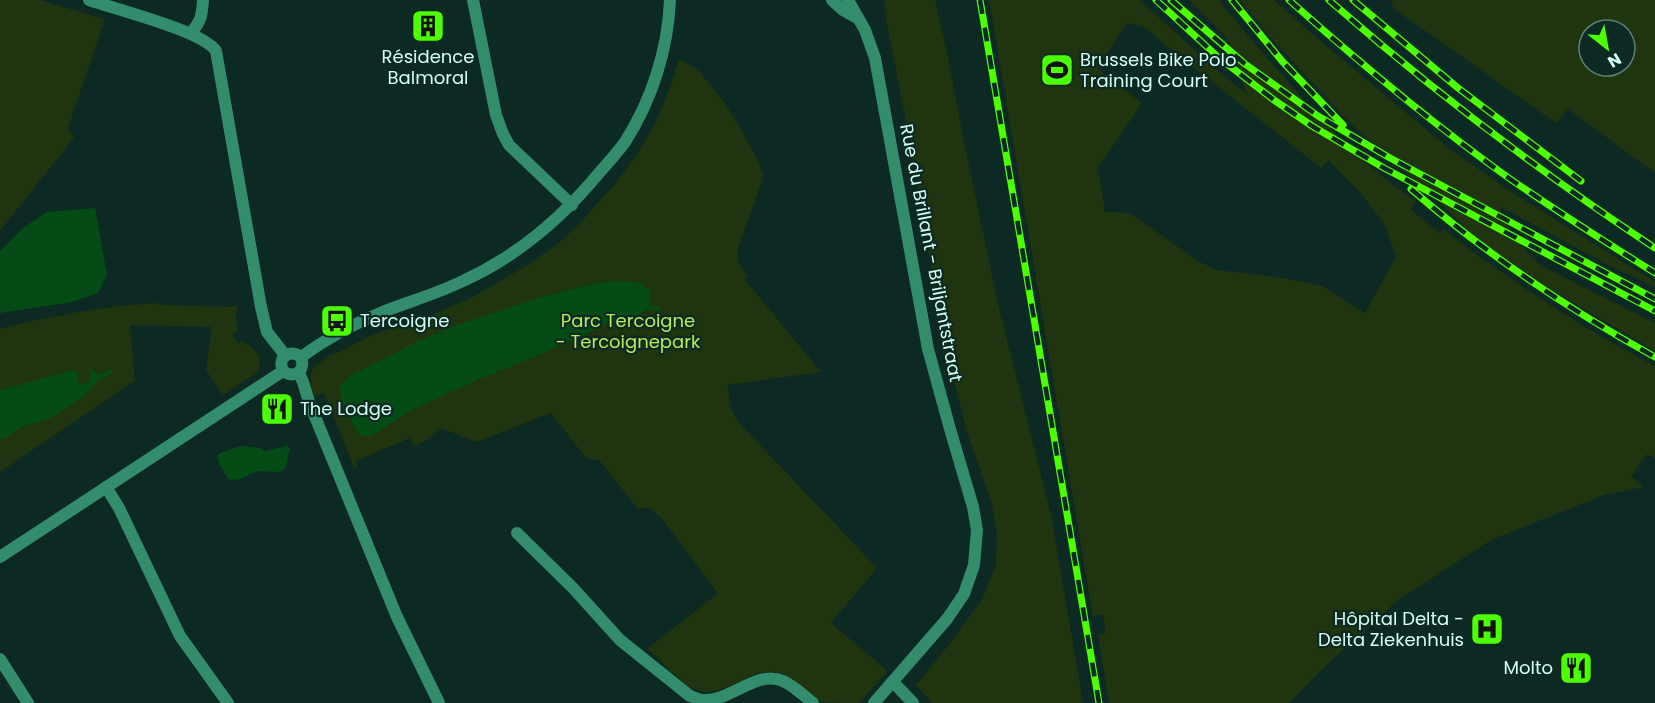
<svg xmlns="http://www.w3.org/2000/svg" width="1655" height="703" font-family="Poppins,sans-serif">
<rect width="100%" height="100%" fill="#0d2923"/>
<path fill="#1f340f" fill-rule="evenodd" d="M0,0H40L105,19L68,128L74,138L0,231Z
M884,0H935L948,57L964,142L999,308L1052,519L1083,703H932L916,685L951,642L983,598L996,564L997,536L992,504L967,432L942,332L912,151L887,25Z
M989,0H1140L1214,68L1247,94L1227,38L1189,0H1219C1237,23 1256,45 1276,68C1318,116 1362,166 1416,201L1410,209L1440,233L1444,229C1509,281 1581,327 1655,366V458L1647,454L1631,476L1644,487L1604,495L1491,540L1397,601L1319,672L1289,703H1109L1098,635L1106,633L1103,614L1093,616ZM1127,23L1144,27L1183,59L1321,168L1329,160L1362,195L1385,225L1396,257L1365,313L1322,286L1284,278L1217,270L1198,261L1130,213L1105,212L1098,168L1142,103L1097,68Z
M1241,0H1274L1324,44L1447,147L1507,189L1655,282V287L1612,267L1499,206C1508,230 1523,252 1544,267L1655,323V351L1556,292L1490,249L1346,119L1268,35Z
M1394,0H1655V173L1568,109L1556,123L1390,6ZM1589,30H1625V66H1589Z
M679,59L698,70L725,103L742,131L759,163L763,177L762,181L738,248V261L748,277L745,280L821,372L727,385L732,411L740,424L877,568L831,623L875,660L887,672L859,703C850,703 829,703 822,702C806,694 797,676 776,672C747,668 721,703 692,688C679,681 660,659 647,649L718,593L660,516H658L651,508L638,509L599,460L586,458L551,413L477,442L441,428L428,439L414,446L410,438L356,461L357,466L354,468L324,393L313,397C309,384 309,376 315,364L317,365L328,356L339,352L374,334L427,317L473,297L526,266L559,243L581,222L614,185L635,157L653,128L670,88Z
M158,303L159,305L232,307L237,304L236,320L238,330L232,334L238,343L243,341C255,352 264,352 258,372L223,395L206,370L212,327L130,325L135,381L0,472V329C52,315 105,306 158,303Z"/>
<path fill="#044b15" d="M95,208L107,275L98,293L72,302L0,313V251L23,228L47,212Z
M619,281L640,283L649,290L650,300L649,304L646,310L635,318L625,321L605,325L539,355L477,380L412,410L371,436H364L358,434L341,401L340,386L350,376L416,342L455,326L541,297L592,284Z
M89,369L98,373L99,377C92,393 64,411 48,419C38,423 26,424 16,430C10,434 8,438 0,439V390L74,370L77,372L79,384L90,382Z
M241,446L260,448L264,451L288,446L290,449C287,456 288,462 285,469C276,474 271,471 261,471C249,472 241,483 228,479L219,463L217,456L220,453Z"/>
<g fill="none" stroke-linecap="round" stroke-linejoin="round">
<path stroke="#044b15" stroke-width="4.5" d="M644,307L658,309
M94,380L110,372"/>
<path stroke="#338d6d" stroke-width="12" d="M89,0C115,9 203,31 216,51L261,307L267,332L285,355
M473,0L496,115L503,134L509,145L572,205
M191,33C201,21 202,16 203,0
M299,373L303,382L309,402L397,617L439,703
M106,487L119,508L180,636L228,703
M517,533L573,588L620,640L690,696C694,697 699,700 703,700C730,702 757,669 783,681C794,686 803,695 813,703
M0,659L28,703
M893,682L913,703"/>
<path stroke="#338d6d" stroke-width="12" d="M832,0L843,10L859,19
M848,0L865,30L875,58L928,349L950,429L973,507L977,530L974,565L964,594L947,619L874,703
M301,357C327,338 355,323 385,311C411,301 439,293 465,280C519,255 561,219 599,173C608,163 617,153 625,142C652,100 668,49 670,0
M283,371C277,358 289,348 301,357
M283,371C295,380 306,370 301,357
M0,557L283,371"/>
<defs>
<path id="rail" d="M980,0L1099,703
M1156,0L1218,57L1274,100L1312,126L1384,168L1655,311
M1171,0L1245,64L1318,116L1390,158L1655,299
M1232,0L1282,61L1343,125
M1289,0C1361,64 1435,126 1513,181C1560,213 1607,243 1655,273
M1329,0C1432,90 1541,173 1655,248
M1353,0L1458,88L1581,181
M1411,189C1486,254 1568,309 1655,357"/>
</defs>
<use href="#rail" stroke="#4cff01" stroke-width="7"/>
<use href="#rail" stroke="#0d2923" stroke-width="4.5" stroke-dasharray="14" stroke-linecap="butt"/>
</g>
<defs>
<symbol id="building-square" viewBox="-11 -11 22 22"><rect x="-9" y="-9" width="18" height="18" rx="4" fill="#4cff01" stroke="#0d2923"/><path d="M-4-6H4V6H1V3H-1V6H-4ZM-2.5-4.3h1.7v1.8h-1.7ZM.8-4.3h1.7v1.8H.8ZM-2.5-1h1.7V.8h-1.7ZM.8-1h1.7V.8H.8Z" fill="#111"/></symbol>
<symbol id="stadium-square" viewBox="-11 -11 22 22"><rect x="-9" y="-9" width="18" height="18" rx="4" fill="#4cff01" stroke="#0d2923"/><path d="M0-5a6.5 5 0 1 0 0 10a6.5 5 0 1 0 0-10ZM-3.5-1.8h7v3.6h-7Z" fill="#111"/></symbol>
<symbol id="bus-square" viewBox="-11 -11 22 22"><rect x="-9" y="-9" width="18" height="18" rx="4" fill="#4cff01" stroke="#0d2923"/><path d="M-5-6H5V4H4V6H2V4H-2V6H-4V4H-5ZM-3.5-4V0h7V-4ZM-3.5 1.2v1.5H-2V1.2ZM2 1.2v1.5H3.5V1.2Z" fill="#111"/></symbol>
<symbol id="restaurant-square" viewBox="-11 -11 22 22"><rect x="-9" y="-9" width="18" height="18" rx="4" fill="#4cff01" stroke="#0d2923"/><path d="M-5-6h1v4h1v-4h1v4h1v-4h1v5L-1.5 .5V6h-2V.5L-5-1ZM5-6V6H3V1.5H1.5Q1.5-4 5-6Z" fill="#111"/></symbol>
<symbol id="hospital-square" viewBox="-11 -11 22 22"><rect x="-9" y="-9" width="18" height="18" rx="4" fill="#4cff01" stroke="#0d2923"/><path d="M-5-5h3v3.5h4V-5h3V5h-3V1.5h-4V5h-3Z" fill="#111"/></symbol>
</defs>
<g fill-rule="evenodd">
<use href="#building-square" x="409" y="7" width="38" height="38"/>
<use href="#stadium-square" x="1038" y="51" width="38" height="38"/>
<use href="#bus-square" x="318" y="302" width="38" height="38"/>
<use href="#restaurant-square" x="258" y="390" width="38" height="38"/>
<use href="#hospital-square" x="1468" y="610" width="38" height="38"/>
<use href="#restaurant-square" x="1557" y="649" width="38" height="38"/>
</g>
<g text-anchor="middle" stroke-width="4.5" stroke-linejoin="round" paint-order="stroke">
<g font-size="18" fill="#d5fff3" stroke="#0d2923" text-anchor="start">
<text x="428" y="63" text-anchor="middle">Résidence<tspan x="428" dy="21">Balmoral</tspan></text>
<text x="1080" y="66">Brussels Bike Polo<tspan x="1080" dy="21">Training Court</tspan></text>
<text x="360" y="327">Tercoigne</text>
<text x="300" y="415">The Lodge</text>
<text x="1464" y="625" text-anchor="end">Hôpital Delta -<tspan x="1464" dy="21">Delta Ziekenhuis</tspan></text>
<text x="1553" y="674" text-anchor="end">Molto</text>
</g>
<g font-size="18" fill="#d5fff3" stroke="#0d2923">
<text transform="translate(931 253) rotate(79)" y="6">Rue du Brillant - Briljantstraat</text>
</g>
<g font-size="18" fill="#b7ed53" stroke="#0d2923">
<text x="628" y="327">Parc Tercoigne<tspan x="628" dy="21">- Tercoignepark</tspan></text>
</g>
</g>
<g transform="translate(1607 48) rotate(149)"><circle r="28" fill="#0d2923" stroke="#5d7f76" stroke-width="1.5"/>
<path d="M0-4.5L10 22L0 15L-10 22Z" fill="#4cff01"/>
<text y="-9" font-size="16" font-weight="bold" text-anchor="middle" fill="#d5fff3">N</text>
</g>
</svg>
